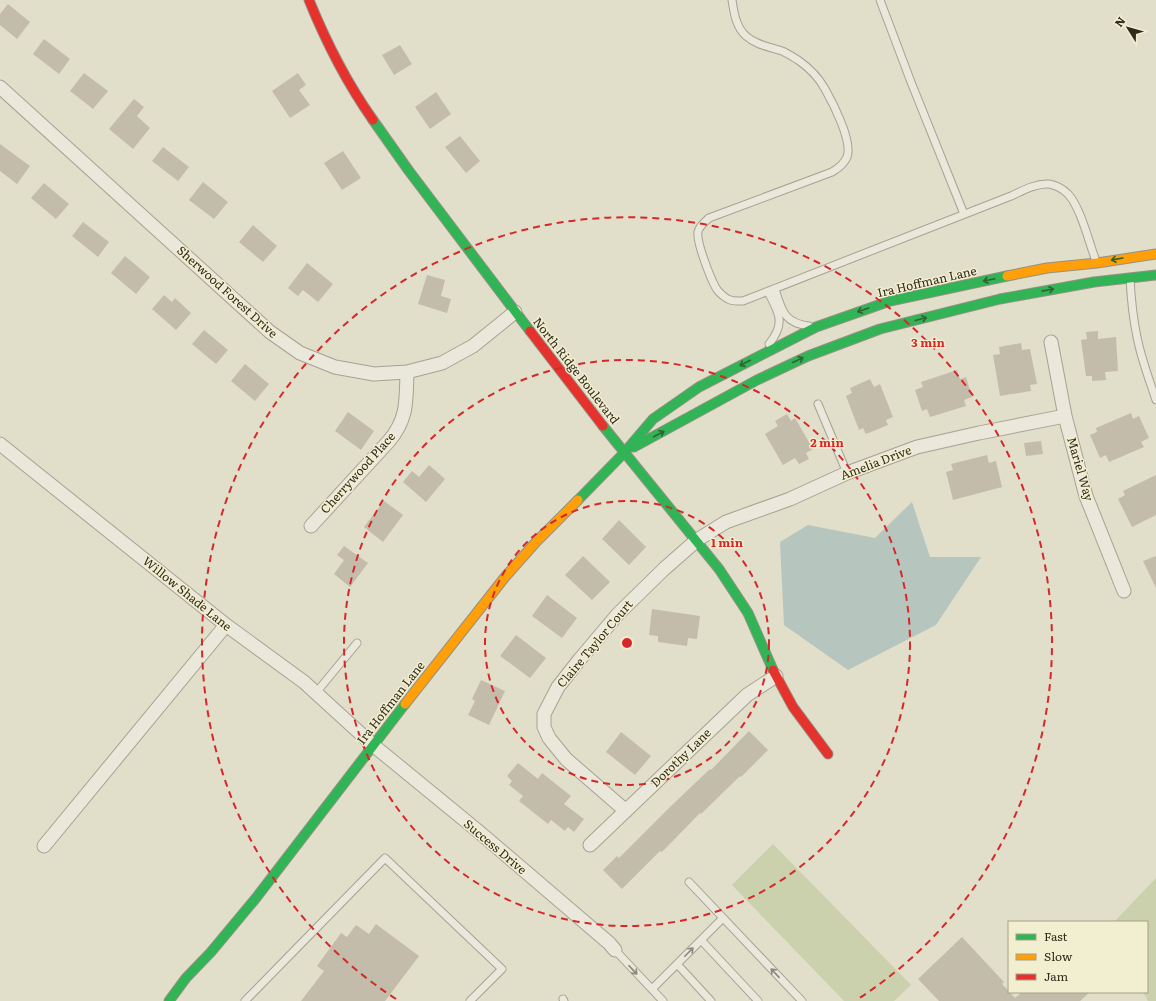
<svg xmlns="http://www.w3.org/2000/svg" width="1156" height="1001" font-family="Literata,serif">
<rect width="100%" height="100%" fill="#e1deca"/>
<path fill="#cbd1ad" d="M773,844L911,985L894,1001H844L732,885Z
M1156,878V1001H1148L1143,992H1147V922H1114Z"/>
<path fill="#b6c6be" d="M912,502L930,557H981L936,625L848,670L784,625L780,542L808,525L875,538Z"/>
<path fill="#c4bcab" d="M8,4L30,22L17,39L0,25V14Z
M44,39L70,59L59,74L33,54Z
M400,45L412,64L394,75L382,55Z
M84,73L108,91L93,109L70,91Z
M298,73L306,85L299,90L310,105L290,118L272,91Z
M436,92L451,114L430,129L415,107Z
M134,99L144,107L137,116L150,128L133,149L109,129Z
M460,136L480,161L466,173L445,147Z
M0,144L30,166L17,184L0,171Z
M163,147L189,167L178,181L152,161Z
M343,151L361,178L342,190L324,163Z
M203,182L228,202L214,219L189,200Z
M44,183L69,204L56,219L31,198Z
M83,222L109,242L98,257L72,236Z
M253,225L277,246L263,262L239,242Z
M125,256L150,277L136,294L111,273Z
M307,263L333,284L318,302L303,290L298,296L288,288Z
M427,275L445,280L441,296L451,299L447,313L418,304Z
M164,295L172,302L175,298L191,313L176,330L152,309Z
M204,330L228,350L216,364L192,344Z
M1098,331V339L1116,337L1118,371L1105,372L1106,380L1092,381V376H1086L1081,340L1087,339L1086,332Z
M1021,343L1022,350L1030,349L1037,384L1030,385L1031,391L1000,396L993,355L1000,354L999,347Z
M245,364L269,384L255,401L231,381Z
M957,370L960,379L966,377L972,397L964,400L966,406L930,417L927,409L922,411L915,390L923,387L921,382Z
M870,379L874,387L880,384L893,417L886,420L888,425L866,434L863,428L859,430L846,396L852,393L850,388Z
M348,412L374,431L361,450L335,431Z
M1131,413L1133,419L1139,416L1149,438L1141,442L1144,447L1109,462L1106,455L1100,458L1090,435L1097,432L1096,428Z
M787,414L791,421L795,418L813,449L806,453L809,459L799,464L795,458L783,465L765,434L778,426L775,421Z
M1041,441L1043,454L1026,456L1024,443Z
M987,455L989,463L996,461L1002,487L953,500L946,472L953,470L951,464Z
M429,465L445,479L426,502L403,482L412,471L419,477Z
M1156,475V515L1132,527L1118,499L1125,495L1123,491Z
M384,501L403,515L383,542L364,527Z
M619,520L646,547L629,565L602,539Z
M344,546L368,563L350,587L334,574L344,560L337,555Z
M583,556L610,582L592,600L565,575Z
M1156,556V588L1143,561Z
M547,595L577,618L562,638L532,616Z
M652,609L700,616L697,639L688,638L687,646L658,642V636L649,635Z
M516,635L546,658L530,678L500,656Z
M481,680L505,691L489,725L468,715L475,701L472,699Z
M749,731L768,750L741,777L740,776L701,814L700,813L662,852L660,851L622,889L603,870L617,856L619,858L670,807L710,769L711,770Z
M621,732L651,756L635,775L606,752Z
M518,763L538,779L542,773L571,796L564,804L584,819L574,832L568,827L565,831L551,820L548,824L519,801L523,796L509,785L512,781L507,776Z
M376,924L419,956L385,1001H301L324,971L317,966L341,933L347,937L356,925L369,934Z
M962,937L1004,982L1002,984L1015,998L1022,992H1090L1080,1001H939L918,979Z"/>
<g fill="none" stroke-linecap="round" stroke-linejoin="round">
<defs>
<path id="lane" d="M732,0C734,13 736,27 746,36C756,45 770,47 782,51C787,53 793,57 798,60C808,67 819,78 825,89C833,103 853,142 847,157C844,164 839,168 832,172L709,218C705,222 699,226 698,232C696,242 712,283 718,291C721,294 725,298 728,299C733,302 738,301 743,301L1011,196C1022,191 1036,183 1049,184C1055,185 1063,189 1068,194C1081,208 1089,243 1096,261
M880,0L911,82L964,214
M1130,278C1131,298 1133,318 1137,337C1141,358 1149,379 1156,400
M775,289C782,311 784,323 809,326
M768,292C779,313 786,323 769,344
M818,404L847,473
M315,694L357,643
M689,882L802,1001
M701,940L758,1001
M615,950L663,1001
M677,964L711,1001
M652,989L723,918
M563,999L564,1001
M245,1001L385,858L502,969L470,1001"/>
<path id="street" d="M0,87L270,332L300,353L335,367L374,374L407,372L442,363L473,346L515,312
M1051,342L1065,416L1086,496L1124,591
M0,444L226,625L304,682L373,745L478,831L609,943L615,950
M311,526L389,441C408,418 406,401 407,372
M626,811L566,759L549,738L544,727V714L558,687L580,659L618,614L664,569L697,540L726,522L790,499L847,473L917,447L979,433L1065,416
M590,845L747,695L776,676
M44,846L226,625"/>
<path id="fast" d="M373,120L409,171L530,331
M603,426L719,569L748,613L773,670
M634,447L757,380L808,356L880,329L1000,299L1094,282L1156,275
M578,500L624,453L653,419L699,387L816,327L890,301L1007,276
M169,1001L186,978L211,952L256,898L405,704"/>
<path id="slow" d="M1007,276L1047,268L1097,263L1156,254
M405,704L505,577L536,542L578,500"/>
<path id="jam" d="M309,0C326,42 347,83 373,120
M530,331L603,426
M773,670L793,707L828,754"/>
</defs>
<use href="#lane" stroke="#a6a294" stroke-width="9"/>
<use href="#street" stroke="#a6a294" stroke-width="15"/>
<use href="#fast" stroke="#959183" stroke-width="11"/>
<use href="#slow" stroke="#959183" stroke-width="11"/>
<use href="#jam" stroke="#959183" stroke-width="11"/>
<use href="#lane" stroke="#eae7db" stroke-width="7"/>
<use href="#street" stroke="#eae7db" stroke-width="13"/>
<use href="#fast" stroke="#30b455" stroke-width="9"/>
<use href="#slow" stroke="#ff9f0a" stroke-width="9"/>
<use href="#jam" stroke="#e5322d" stroke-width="9"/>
</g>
<defs><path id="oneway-shaft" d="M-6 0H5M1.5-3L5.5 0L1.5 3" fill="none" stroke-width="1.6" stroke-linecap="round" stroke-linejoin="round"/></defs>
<g stroke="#316233">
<use href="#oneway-shaft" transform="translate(1117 259) rotate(170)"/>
<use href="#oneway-shaft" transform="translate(989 280) rotate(168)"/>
<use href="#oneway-shaft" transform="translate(1048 290) rotate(-11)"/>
<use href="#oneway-shaft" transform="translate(863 310) rotate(161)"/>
<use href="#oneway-shaft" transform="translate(921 319) rotate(-14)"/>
<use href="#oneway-shaft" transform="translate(798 360) rotate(-25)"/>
<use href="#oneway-shaft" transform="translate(745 363) rotate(153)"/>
<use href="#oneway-shaft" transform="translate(659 434) rotate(-28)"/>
</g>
<g stroke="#8e897c">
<use href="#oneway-shaft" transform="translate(689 952) rotate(-45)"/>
<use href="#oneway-shaft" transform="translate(633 970) rotate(47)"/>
<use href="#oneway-shaft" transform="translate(775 973) rotate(-133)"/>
</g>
<g fill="none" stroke="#d62828" stroke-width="2" stroke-dasharray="7 5">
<circle cx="627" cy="643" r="142"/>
<circle cx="627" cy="643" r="283"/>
<path d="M396 999A425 425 0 1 1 858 999"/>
</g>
<g text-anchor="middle" stroke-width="3" stroke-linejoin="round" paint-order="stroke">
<g font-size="12" fill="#322b1d" stroke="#f2eed0">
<text transform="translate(927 282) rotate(-13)" y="4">Ira Hoffman Lane</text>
<text transform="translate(227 292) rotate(42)" y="4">Sherwood Forest Drive</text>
<text transform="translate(576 371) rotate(52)" y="4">North Ridge Boulevard</text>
<text transform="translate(876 463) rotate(-21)" y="4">Amelia Drive</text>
<text transform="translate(1080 469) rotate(74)" y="4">Mariel Way</text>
<text transform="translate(358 473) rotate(-48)" y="4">Cherrywood Place</text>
<text transform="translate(187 594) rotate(39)" y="4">Willow Shade Lane</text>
<text transform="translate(595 644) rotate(-50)" y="4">Claire Taylor Court</text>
<text transform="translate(391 703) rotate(-52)" y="4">Ira Hoffman Lane</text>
<text transform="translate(681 758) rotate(-44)" y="4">Dorothy Lane</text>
<text transform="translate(495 847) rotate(40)" y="4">Success Drive</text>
</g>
</g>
<circle cx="627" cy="643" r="6" fill="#d62828" stroke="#f2eed0" stroke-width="2"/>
<g font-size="12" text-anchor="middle" font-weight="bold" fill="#d62828" stroke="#f2eed0" stroke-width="3" stroke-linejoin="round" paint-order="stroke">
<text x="928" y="347">3 min</text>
<text x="827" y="447">2 min</text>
<text x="727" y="547">1 min</text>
</g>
<rect x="1008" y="921" width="140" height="72" fill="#f2eed0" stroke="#a5a088"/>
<rect x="1016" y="934" width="20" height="6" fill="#30b455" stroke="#a5a088"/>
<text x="1044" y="941" font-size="12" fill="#322b1d">Fast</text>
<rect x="1016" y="954" width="20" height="6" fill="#ff9f0a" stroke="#a5a088"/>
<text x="1044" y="961" font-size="12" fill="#322b1d">Slow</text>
<rect x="1016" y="974" width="20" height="6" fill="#e5322d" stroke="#a5a088"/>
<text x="1044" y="981" font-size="12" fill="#322b1d">Jam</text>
<g transform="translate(1128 28) rotate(307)" stroke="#f2eed0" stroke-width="3" paint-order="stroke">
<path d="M0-3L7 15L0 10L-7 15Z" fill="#322b1d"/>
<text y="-6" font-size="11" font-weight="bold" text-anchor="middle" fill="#322b1d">N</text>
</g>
</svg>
